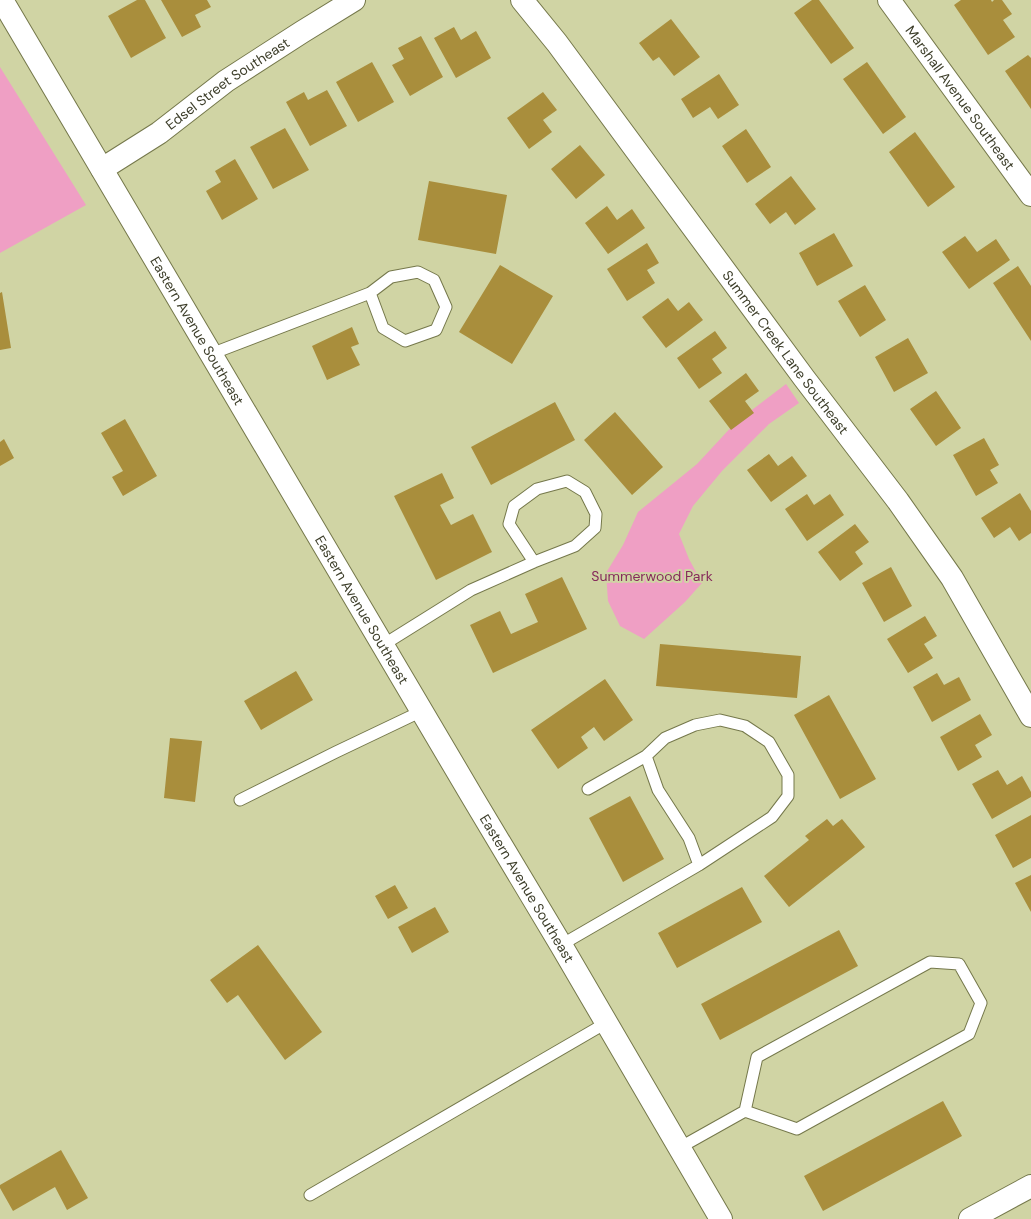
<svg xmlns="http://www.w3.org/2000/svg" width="1031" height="1219" font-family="'DM Sans',sans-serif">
<rect width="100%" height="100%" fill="#d0d4a4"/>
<path fill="#ef9fc4" d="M0,67L86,205L0,253Z
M786,384L799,403L769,424L722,471L693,506L679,534L689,559L702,583L685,602L644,639L620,626L608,601L606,573L623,545L638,512L697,464L736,422Z"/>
<path fill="#a98e3c" d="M137,0H145L166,38L131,58L108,16Z
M161,0H207L211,7L195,15L201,27L182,37Z
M812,0H819L854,48L831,64L794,13Z
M961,0H991L992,2L994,0H1002L1012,14L1003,20L1015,37L988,55L954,5Z
M671,19L700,57L674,76L659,57L653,61L639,43Z
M454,27L461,40L476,31L491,58L456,78L434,38Z
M421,36L443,77L410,96L392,65L404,59L398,48Z
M1028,55L1031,58V109L1005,71Z
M372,62L394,102L358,122L336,82Z
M867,62L906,117L883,134L843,79Z
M719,74L739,105L718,119L710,107L693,118L681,99Z
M327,90L347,126L310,146L286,102L304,92L308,100Z
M543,92L557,110L543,120L552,132L529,149L507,118Z
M285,128L309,170L273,189L250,147Z
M746,129L771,167L747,183L722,146Z
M915,132L955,187L928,207L889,152Z
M580,145L605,175L576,199L551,169Z
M235,159L258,199L222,220L206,191L221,182L215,171Z
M791,176L816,209L795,225L786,212L770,224L755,204Z
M429,181L507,195L496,254L418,240Z
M607,206L617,220L632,209L645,228L608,254L585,223Z
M834,233L853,266L817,286L799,253Z
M965,236L977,252L996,239L1010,260L969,289L942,252Z
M647,243L659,263L647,270L655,283L627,301L607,269Z
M500,265L553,296L512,364L459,332Z
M1018,266L1031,286V341L993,283Z
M865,285L886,320L860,337L838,301Z
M2,292L11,348L0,350V293Z
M668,298L678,311L689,302L703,320L666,348L642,317Z
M352,327L359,344L351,347L360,365L327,380L312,346Z
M715,331L727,348L712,359L722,373L699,389L677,358Z
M908,338L928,373L894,392L875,357Z
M746,373L759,391L745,401L754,413L731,430L709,401Z
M936,391L961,428L936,446L910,409Z
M555,402L575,440L491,485L471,447Z
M615,412L663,467L632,495L584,440Z
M125,419L157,476L123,496L112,477L123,471L101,433Z
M984,438L999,465L990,470L998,483L976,496L953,455Z
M4,439L14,458L0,466V442Z
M769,454L778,466L792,456L807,476L771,502L747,470Z
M442,473L454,498L440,505L451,525L473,514L492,552L436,580L394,496Z
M1020,493L1031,511V533L1019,541L1010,527L994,538L981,518Z
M807,494L814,505L830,494L844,515L807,541L785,509Z
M855,524L869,542L855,552L863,564L840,581L818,552Z
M891,567L912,606L884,622L862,583Z
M562,577L587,629L493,673L470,625L500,611L511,634L538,622L525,594Z
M925,616L937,636L924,644L933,658L908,673L887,639Z
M660,644L801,656L797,698L656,686Z
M296,671L313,700L261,730L244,701Z
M937,673L944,685L959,677L971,700L932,722L913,687Z
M605,679L633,720L604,741L594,727L581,737L588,748L558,769L531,730Z
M829,695L876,779L840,799L794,715Z
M980,714L992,735L975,745L982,757L958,771L940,737Z
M170,738L202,741L195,802L164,798Z
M998,770L1007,785L1022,776L1031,792V797L992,819L972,784Z
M630,796L664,859L623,882L589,818Z
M1031,815V858L1013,868L995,835Z
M827,819L833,826L842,819L865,847L789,907L764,876L809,840L805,836Z
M1031,875V912L1015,883Z
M395,885L408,908L388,919L375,896Z
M742,887L762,922L677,968L658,933Z
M435,907L449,932L412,953L398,927Z
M839,930L858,966L720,1040L701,1004Z
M258,945L322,1032L285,1060L238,995L227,1003L210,980Z
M943,1101L962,1136L823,1211L804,1176Z
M61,1150L88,1198L67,1210L55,1187L13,1211L0,1188V1185Z"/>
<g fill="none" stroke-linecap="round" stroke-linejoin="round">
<defs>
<path id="service" d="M211,354L370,293L391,277L418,272L434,280L446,307L436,330L405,341L383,328L370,293
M383,645L471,590L534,562L575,546L595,528L596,514L585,492L567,481L537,489L514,506L509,524L534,562
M588,789L646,756
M240,800L336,752L422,711
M561,945L699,865L772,817L788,796V775L769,742L745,726L720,720L695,725L665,738L646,756L658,790L689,838L699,865
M679,1148L745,1111L797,1129L969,1034L981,1003L959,964L930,962L757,1057L745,1111
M310,1195L606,1023"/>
<g id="minor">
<path id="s1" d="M522,0L557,43L804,378L898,501L952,578L1031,716"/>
<path id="s2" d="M889,0L1031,195"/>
<path id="s3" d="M102,169L159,133L226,81L302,32L354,0"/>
<path d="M970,1219L1031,1186"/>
</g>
<g id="tertiary">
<path id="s4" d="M2,0L473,798L561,945L721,1219"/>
</g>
</defs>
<use href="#service" stroke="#75784b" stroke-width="13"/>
<use href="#minor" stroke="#75784b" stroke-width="24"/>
<use href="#tertiary" stroke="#75784b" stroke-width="24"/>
<use href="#service" stroke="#fff" stroke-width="11"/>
<use href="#minor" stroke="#fff" stroke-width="22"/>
<use href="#tertiary" stroke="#fff" stroke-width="22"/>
</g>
<g text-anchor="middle" stroke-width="4" stroke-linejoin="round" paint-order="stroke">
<g font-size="14" fill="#3d3e2a" stroke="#d0d4a4">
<text dy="5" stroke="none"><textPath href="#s3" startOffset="152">Edsel Street Southeast</textPath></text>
<text dy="5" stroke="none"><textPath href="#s2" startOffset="121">Marshall Avenue Southeast</textPath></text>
<text dy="5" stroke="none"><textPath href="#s4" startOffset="384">Eastern Avenue Southeast</textPath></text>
<text dy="5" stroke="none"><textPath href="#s1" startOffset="440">Summer Creek Lane Southeast</textPath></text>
<text dy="5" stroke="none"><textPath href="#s4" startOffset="708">Eastern Avenue Southeast</textPath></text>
<text dy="5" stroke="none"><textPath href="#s4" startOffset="1032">Eastern Avenue Southeast</textPath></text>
</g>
<g font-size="14" fill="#862a5b" stroke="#d0d4a4">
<text x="652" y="581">Summerwood Park</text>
</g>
</g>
</svg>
